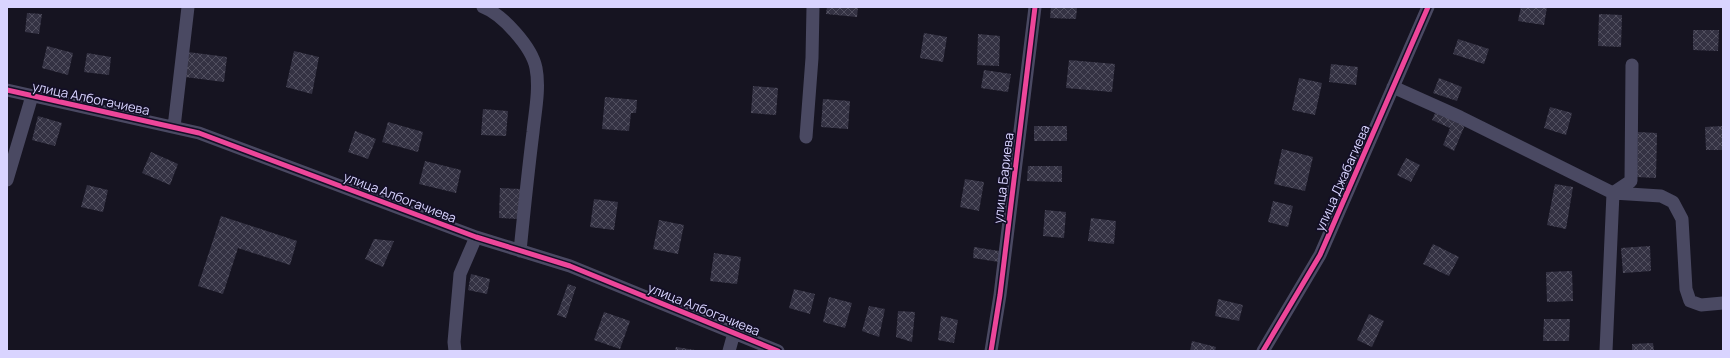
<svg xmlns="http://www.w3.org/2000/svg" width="1730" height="358" font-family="Manrope,sans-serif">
<defs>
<pattern id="building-cross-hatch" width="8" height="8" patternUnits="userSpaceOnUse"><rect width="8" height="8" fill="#343243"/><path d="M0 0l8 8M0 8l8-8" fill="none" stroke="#514f5f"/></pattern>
</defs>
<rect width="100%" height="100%" fill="#161421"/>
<path fill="url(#building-cross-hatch)" d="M827,7H858L857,17L826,14Z
M1051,7H1077L1076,19L1050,18Z
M1521,7H1547L1544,25L1518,21Z
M27,13L42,14L39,34L25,32Z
M1599,14L1622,15L1621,47L1598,46Z
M1693,30H1719L1718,51L1693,50Z
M924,33L947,37L943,62L920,58Z
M978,34L1000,36L999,66L977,65Z
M1458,39L1489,49L1484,64L1453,54Z
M47,46L73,53L68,75L42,68Z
M294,51L319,57L312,94L286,87Z
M188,52L227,57L224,82L185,77Z
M87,53L111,57L109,75L84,72Z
M1069,60L1115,64L1112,92L1066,88Z
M1331,64L1358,67L1356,85L1329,82Z
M984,70L1011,74L1008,92L981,88Z
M1299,78L1322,83L1315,115L1292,110Z
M1439,78L1462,87L1457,101L1433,93Z
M753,86L778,88L776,115L751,113Z
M605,97L637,100L636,113H631L629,131L602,129Z
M823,99L850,101L848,129L821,127Z
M1550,107L1572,113L1566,135L1544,128Z
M483,109L508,111L506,136L481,135Z
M1436,111L1465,125L1454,151L1443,145L1450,128L1432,120Z
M38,116L62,123L55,146L32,140Z
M388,122L423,132L418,152L382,142Z
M1034,126H1067V141H1034Z
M1723,126V150H1706L1705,127Z
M355,131L376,139L368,159L348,152Z
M1638,132L1657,133L1656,178L1637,177Z
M1282,149L1313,157L1305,191L1274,184Z
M151,152L178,164L170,185L142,173Z
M1406,158L1420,165L1411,182L1397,175Z
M425,161L461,170L456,193L419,184Z
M1028,166H1062V182L1027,181Z
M965,179L984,182L979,211L960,207Z
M1555,184L1573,187L1566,229L1547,225Z
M87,185L108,190L103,212L81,207Z
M500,188L521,189L519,219L499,218Z
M594,199L618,202L614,230L590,227Z
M1273,201L1293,206L1288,227L1268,222Z
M1045,210L1066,212L1064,238L1043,236Z
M221,216L297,241L290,265L238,248L223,294L198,286Z
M1091,218L1116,221L1114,244L1088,241Z
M659,220L684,225L678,254L653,249Z
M374,239L394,241L383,267L365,259Z
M1433,244L1459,257L1449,276L1423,264Z
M1650,246L1651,271L1623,273L1621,248Z
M974,247L999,251V262L973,258Z
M714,253L741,257L737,284L710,281Z
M1572,271L1573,301L1547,302L1546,272Z
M471,274L490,279L487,294L468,290Z
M568,284L576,287L566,318L557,315Z
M794,289L815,294L810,314L789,308Z
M829,297L852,303L845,328L823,322Z
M1218,299L1243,305L1239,321L1215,316Z
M869,306L885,309L879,337L862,331Z
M898,311L915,312L912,342L896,337Z
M604,312L630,321L620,349L594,340Z
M1369,314L1384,321L1372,347L1357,340Z
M941,316L958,320L954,343L938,340Z
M1544,319H1570L1569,341H1543Z
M1192,341L1216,347L1215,351H1190Z
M1653,343L1654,351H1632V344Z
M676,347L695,350V351H675Z"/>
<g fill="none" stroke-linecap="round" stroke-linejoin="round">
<path stroke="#4a4962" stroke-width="13" d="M483,7C502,14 532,47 536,68C540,88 535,112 533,132C528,172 524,211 520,251
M1393,87L1460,117L1613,193L1661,196L1673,202L1682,219L1686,289L1690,301L1701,305L1723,303
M7,90L199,133L476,237L570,266L778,351
M174,127L188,7
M806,137L812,58L813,7
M7,180L32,96
M455,351L454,342L460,274L476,237
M729,351L734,333
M991,351L1000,295L1035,7
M1263,351L1320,255L1428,7
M1606,351L1613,193L1631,181L1632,65"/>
<defs>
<path id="cycleway" d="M7,90L199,133L476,237L570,266L778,351
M991,351L1000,295L1035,7
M1263,351L1320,255L1428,7"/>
</defs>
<use href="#cycleway" stroke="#130f26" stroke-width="8"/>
<use href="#cycleway" stroke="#ed469a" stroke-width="5"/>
</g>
<g text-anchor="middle" stroke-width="3.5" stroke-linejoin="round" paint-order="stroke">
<g font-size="13" fill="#d9d4ff" stroke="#130f26">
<text transform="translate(91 98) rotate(12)" y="5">улица Албогачиева</text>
<text transform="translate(1003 178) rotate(-83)" y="5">улица Бариева</text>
<text transform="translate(1342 178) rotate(-66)" y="5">улица Джабагиева</text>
<text transform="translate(400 197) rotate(21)" y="5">улица Албогачиева</text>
<text transform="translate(704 309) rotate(22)" y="5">улица Албогачиева</text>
</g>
</g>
<rect width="1730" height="358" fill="none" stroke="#d9d4ff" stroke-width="16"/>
</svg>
